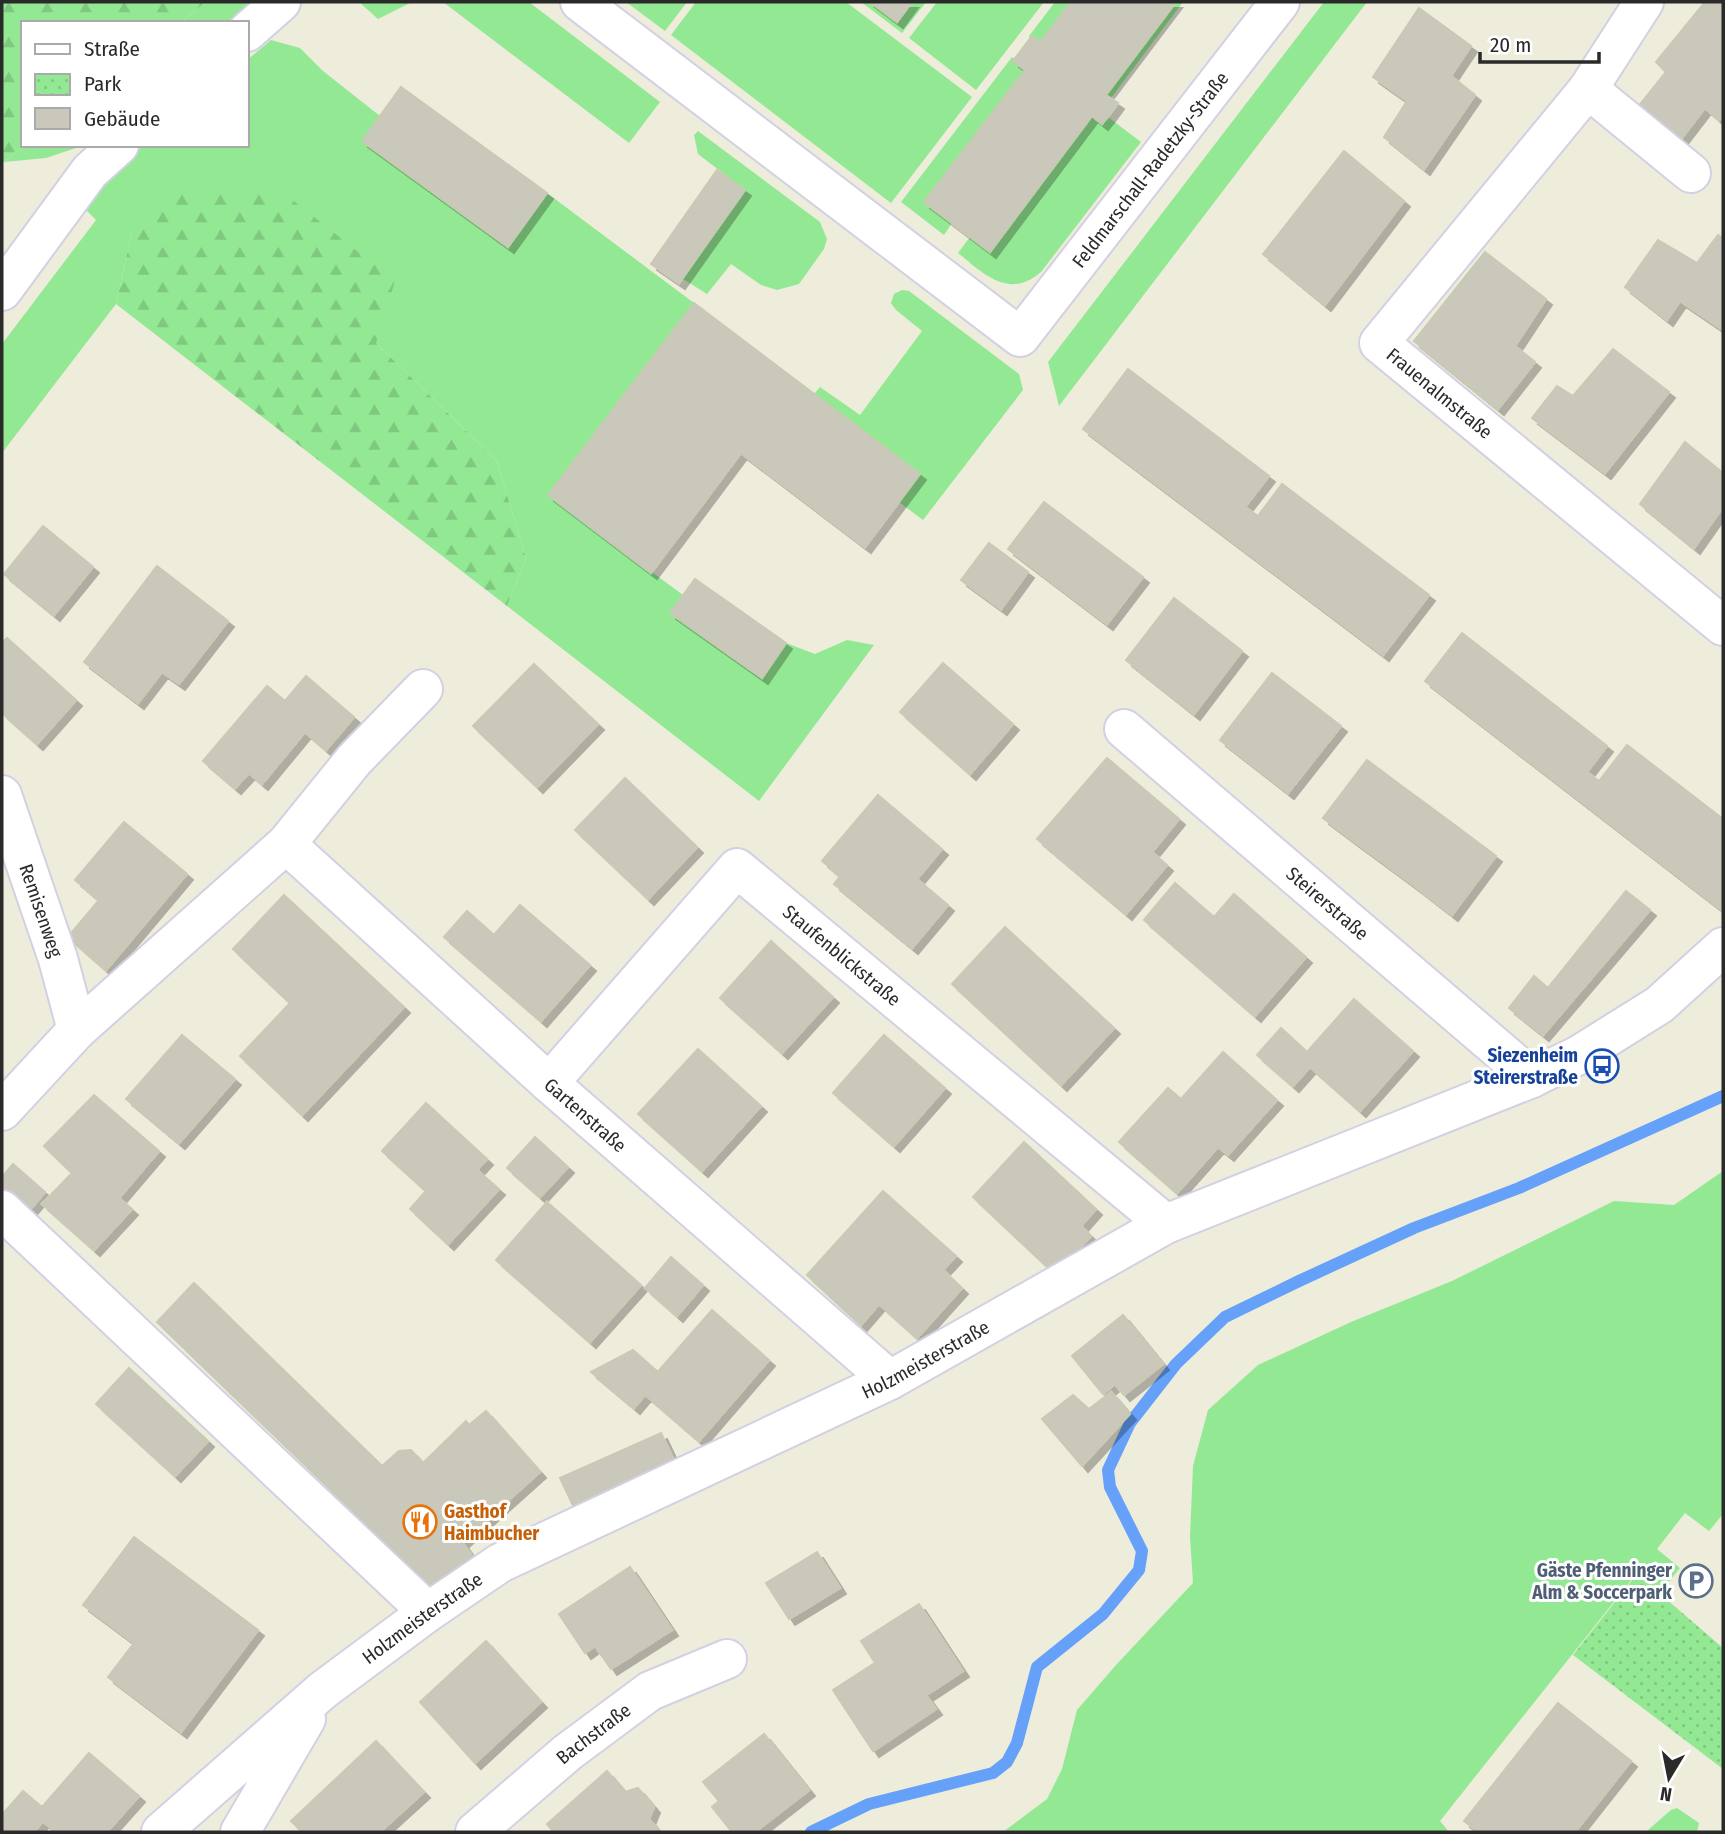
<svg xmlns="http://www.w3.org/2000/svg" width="1725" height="1834" font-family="'Fira Sans Condensed',sans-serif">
<defs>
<pattern id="forest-firs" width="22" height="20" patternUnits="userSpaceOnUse" patternTransform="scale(1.75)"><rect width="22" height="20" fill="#93e993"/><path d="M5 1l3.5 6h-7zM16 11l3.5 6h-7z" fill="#7fc87f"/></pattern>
<pattern id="park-dots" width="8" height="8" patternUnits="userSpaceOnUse" patternTransform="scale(1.75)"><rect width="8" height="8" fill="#93e993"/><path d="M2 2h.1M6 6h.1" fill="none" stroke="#7fc87f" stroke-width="1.8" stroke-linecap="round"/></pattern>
<filter id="shadow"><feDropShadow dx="6" dy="6" stdDeviation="0" flood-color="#0004"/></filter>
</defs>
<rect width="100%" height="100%" fill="#eeecdb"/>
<path fill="#93e993" d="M206,2H246L251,9L235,23H180Z
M359,2H412L378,19Z
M443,2H529L660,102L629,143Z
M626,2H687L665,31Z
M696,2H846L972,97L891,203L671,35Z
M861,2H870L896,22L912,2H926L902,33Z
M937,2H1044L976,90L909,38Z
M1055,2H1071L1040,42L1033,36L1030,39L1029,36Z
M1176,2H1183L1111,98L1106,95Z
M1324,2H1367L1059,406L1048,362Z
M271,40L300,48L323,71L380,116L362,141L507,247L547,193L694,303L549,496L683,595L786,643L815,654L847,640L874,645L759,801L507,606L526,558L497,461L376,343L132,231L116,304L2,453V344L96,220L76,200L143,145H247V60Z
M1012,57L1015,59L1013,61L1025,70L925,202L952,223L944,235L901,202Z
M1092,116L1102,124L1108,117L1141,142L1041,272C1037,275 1032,279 1027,281C1001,293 977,268 958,253L970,237L990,251Z
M698,131L820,222L827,239L824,249L799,284L777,290L761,285L731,264L707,294L683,279L745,190L698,154L694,135Z
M25,145H85L46,158L4,162Z
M902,290L909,291L1019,374L1023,390L923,520L899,502L920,474L814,394L820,387L860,415L922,331L896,310L891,303L894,294Z
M1723,1171V1514L1709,1531L1685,1513L1657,1549L1680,1568L1659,1594L1636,1574L1440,1821L1449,1832H1003L1047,1799L1062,1769L1077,1710L1116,1665L1193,1583L1190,1537L1193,1466L1208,1410L1258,1365L1351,1322L1452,1281L1614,1201L1674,1205Z
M1677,1808L1699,1823L1697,1832H1649L1648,1830L1671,1810Z"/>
<path fill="url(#forest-firs)" d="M2,2H206L180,23H23V145H25L4,162L2,161Z
M175,185L290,198L395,281L376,343L497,461L526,558L507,606L116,304L132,231Z"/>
<path fill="url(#park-dots)" d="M1637,1574L1723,1648V1769L1573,1655Z"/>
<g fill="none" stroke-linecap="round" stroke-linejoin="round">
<path stroke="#65a0f9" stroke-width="12" d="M811,1832L869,1804L993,1773L1007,1762L1017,1743L1037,1667L1103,1614L1139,1570L1142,1551L1110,1487L1108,1470L1130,1423L1176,1364L1225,1317L1299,1281L1414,1228L1519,1188L1723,1096"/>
</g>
<path fill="#c9c8bb" stroke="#c9c9b4" stroke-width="2" filter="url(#shadow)" d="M870,2H912L897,22Z
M1071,2H1176L1106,95L1118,103L1108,117L1102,124L1092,116L990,252L924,202L1025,70L1013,61L1032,36L1040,42Z
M1705,2H1723V114L1719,120L1705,108L1678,143L1637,108L1666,72L1656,62Z
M1419,8L1471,46L1451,76L1475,95L1424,169L1384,137L1407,101L1373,77Z
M401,87L547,193L508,247L362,141Z
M1344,151L1404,201L1325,305L1263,254Z
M717,170L745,190L679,283L651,264Z
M1718,235L1723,238V330L1680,301L1667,320L1625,287L1658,240L1697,263Z
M1485,252L1546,299L1515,346L1535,362L1498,409L1414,341Z
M694,303L920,474L865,547L741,453L651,573L548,495Z
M1613,349L1669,392L1605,473L1532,418L1557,386L1573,396Z
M1128,369L1269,476L1245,507L1258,516L1282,484L1429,595L1383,655L1083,429Z
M1685,442L1723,473V507L1694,548L1640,504Z
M1044,502L1143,577L1107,624L1008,549Z
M43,526L93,567L54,615L4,574Z
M989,543L1028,572L1001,609L961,580Z
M157,566L228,621L179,684L162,672L138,703L84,662Z
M695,579L786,643L762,678L670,613Z
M1174,598L1242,651L1194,714L1126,660Z
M1462,633L1607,746L1587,772L1599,781L1627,745L1723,819V911L1425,681Z
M7,638L76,700L37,744L2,713V643Z
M943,663L1013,724L970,774L900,712Z
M534,664L598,724L537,787L473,726Z
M1272,673L1341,726L1288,793L1220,740Z
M306,676L354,717L326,750L305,732L262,784L249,773L235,788L203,761L267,686L285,701Z
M1107,758L1179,819L1152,852L1167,865L1126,914L1037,839Z
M1367,760L1399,784L1355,842L1323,818Z
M625,778L697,847L648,899L575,830Z
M1399,784L1429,806L1385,864L1355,842Z
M878,795L942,849L917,879L948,905L912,948L834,884L840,876L822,861Z
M1429,806L1460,829L1416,887L1385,864Z
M124,822L187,874L106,970L68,937L99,900L75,880Z
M1460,829L1496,856L1452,915L1416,887Z
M1175,883L1214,917L1234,894L1306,957L1255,1016L1144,920Z
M1626,891L1650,910L1543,1035L1509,1008L1534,976L1548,988Z
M284,895L404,1007L302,1115L240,1056L290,1003L233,949Z
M520,905L590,965L541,1021L444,937L467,911L494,935Z
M1005,927L1114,1028L1061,1085L952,984Z
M771,941L833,997L782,1053L720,998Z
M1354,999L1413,1051L1360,1111L1310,1067L1293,1086L1257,1055L1281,1028L1307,1052Z
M182,1035L235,1079L179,1143L126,1099Z
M884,1035L945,1088L894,1146L833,1093Z
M698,1049L761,1106L702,1171L638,1114Z
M1223,1052L1277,1100L1228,1155L1218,1147L1177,1193L1119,1142L1168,1088L1181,1099Z
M94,1095L159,1151L119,1198L132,1209L94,1250L42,1204L72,1173L44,1146Z
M426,1103L487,1159L477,1170L499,1189L448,1244L410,1209L426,1191L382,1151Z
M535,1137L568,1167L540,1197L507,1168Z
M1024,1142L1096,1209L1081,1226L1091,1236L1055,1274L973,1197Z
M13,1164L45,1192L29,1211L2,1186V1177Z
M883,1191L956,1256L943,1270L962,1288L917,1338L879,1304L861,1325L807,1275Z
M547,1202L641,1285L590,1342L496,1260Z
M671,1257L703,1285L677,1316L645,1288Z
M194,1283L382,1466L399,1451L411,1450L423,1463L466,1421L469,1425L486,1411L540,1472L462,1542L476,1561L439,1594L157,1322Z
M712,1310L769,1360L699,1441L641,1391Z
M1123,1315L1163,1364L1124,1395L1115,1384L1103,1394L1072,1356Z
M633,1350L658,1372L641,1391L645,1395L634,1408L591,1372Z
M129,1368L208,1441L175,1476L96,1404Z
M1111,1392L1130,1414L1082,1466L1042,1419L1073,1395L1089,1409Z
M661,1433L679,1471L578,1516L560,1478Z
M134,1537L258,1630L181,1732L108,1677L134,1643L83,1605Z
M817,1552L840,1588L789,1619L766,1583Z
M630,1567L672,1630L611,1669L595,1646L585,1653L559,1614Z
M919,1604L963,1671L905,1709L861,1641Z
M486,1641L541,1702L475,1763L420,1702Z
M875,1663L905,1709L926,1695L936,1709L873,1751L833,1690Z
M1558,1703L1631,1761L1575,1832H1479L1464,1821Z
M764,1734L809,1790L755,1832H732L712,1807L719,1801L703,1782Z
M376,1741L424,1792L380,1832H302L291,1821Z
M89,1753L139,1796L107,1832H56L35,1815Z
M607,1771L625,1792L638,1788L654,1807L649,1819L660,1832H554L547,1824Z
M23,1791L42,1807L35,1815L43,1821L34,1832H2V1815Z"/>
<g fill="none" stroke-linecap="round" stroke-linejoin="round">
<defs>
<g id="minor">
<path id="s1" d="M580,2L1020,337L1280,2"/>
<path id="s2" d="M1644,2L1588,89L1379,343L1723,626"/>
<path d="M247,32L281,2"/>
<path d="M1588,89L1691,173"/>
<path d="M2,291L90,171L119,145"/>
<path id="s3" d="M1124,729L1532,1078"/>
<path id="s4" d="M2,795L58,959L77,1030"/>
<path d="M286,844L354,760L423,689"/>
<path id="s5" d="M549,1083L737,868L1166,1224"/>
<path id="s6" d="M2,1111L77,1030L286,844L549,1083L890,1380"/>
<path d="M2,1210L428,1612"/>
<path id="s7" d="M161,1832L323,1690L428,1612L500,1563L890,1380L1166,1224L1532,1078L1579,1055L1659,1005L1723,947"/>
<path d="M240,1832L306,1719"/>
<path id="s8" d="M475,1832L568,1752L650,1691L727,1659"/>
</g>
</defs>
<use href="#minor" stroke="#d3d0e4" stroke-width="42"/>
<use href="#minor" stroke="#fff" stroke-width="38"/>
</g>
<defs>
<symbol id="bus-ring" viewBox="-11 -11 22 22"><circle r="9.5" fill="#fff" stroke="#1a4fb4" stroke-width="1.5"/><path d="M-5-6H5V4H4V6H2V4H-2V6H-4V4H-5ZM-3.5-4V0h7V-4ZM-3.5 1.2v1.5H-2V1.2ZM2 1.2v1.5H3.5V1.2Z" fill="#1a4fb4"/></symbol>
<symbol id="restaurant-ring" viewBox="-11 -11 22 22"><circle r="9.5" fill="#fff" stroke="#e8710a" stroke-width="1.5"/><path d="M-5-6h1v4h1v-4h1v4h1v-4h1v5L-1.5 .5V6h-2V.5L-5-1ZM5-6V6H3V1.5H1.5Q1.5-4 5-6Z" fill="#e8710a"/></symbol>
<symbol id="parking-ring" viewBox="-11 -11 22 22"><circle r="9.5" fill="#fff" stroke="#5c6f8a" stroke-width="1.5"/><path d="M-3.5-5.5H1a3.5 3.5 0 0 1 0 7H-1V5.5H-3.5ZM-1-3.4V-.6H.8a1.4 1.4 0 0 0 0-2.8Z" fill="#5c6f8a"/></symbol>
</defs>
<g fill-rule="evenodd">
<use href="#bus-ring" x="1583" y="1047" width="38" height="38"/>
<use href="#restaurant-ring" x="401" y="1503" width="38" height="38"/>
<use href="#parking-ring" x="1677" y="1562" width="38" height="38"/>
</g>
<g text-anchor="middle" stroke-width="6" stroke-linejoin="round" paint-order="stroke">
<g font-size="19" fill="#2a2a2a" stroke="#fff">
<text dy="7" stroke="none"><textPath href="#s1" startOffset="765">Feldmarschall-Radetzky-Straße</textPath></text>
<text dy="7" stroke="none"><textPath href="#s2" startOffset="511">Frauenalmstraße</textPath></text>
<text dy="7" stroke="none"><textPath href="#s3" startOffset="268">Steirerstraße</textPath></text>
<text dy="7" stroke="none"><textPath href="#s4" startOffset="122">Remisenweg</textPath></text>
<text dy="7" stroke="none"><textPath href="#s5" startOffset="422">Staufenblickstraße</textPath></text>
<text dy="7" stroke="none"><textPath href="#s6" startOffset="794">Gartenstraße</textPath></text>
<text dy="7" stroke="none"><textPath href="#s7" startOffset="905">Holzmeisterstraße</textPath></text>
<text dy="7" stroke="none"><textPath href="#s7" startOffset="338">Holzmeisterstraße</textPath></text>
<text dy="7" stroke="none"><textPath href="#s8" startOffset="154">Bachstraße</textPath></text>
</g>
<g font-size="19" font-weight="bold" fill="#164399" stroke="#fff" text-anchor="end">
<text x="1578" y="1062">Siezenheim<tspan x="1578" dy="22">Steirerstraße</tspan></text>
</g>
<g font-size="19" font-weight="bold" fill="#c56008" stroke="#fff" text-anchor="start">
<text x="444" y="1518">Gasthof<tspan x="444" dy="22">Haimbucher</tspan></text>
</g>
<g font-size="19" font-weight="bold" fill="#4e5e75" stroke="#fff" text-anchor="end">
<text x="1672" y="1577">Gäste Pfenninger<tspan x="1672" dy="22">Alm &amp; Soccerpark</tspan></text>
</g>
</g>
<rect width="1725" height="1834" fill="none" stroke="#2a2a2a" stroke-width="7"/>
<rect x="21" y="21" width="228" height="126" fill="#ffffff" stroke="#aaaaaa" stroke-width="2"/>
<rect x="35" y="44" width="35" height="10" fill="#ffffff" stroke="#aaaaaa" stroke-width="2"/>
<text x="84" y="56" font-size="21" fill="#2a2a2a">Straße</text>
<rect x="35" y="74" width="35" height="21" fill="url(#park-dots)" stroke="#aaaaaa" stroke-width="2"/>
<text x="84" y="91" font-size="21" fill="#2a2a2a">Park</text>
<rect x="35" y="108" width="35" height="21" fill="#c9c8bb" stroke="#aaaaaa" stroke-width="2"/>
<text x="84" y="126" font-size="21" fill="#2a2a2a">Gebäude</text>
<g transform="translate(1669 1778) rotate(190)" stroke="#ffffff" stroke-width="5" paint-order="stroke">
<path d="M0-5L12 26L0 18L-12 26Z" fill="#2a2a2a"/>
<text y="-10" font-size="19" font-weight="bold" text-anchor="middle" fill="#2a2a2a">N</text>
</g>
<path d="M1480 52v10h119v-10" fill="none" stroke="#2a2a2a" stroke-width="3.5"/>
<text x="1490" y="52" font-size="21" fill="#2a2a2a" stroke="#ffffff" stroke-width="5" paint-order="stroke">20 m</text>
</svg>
